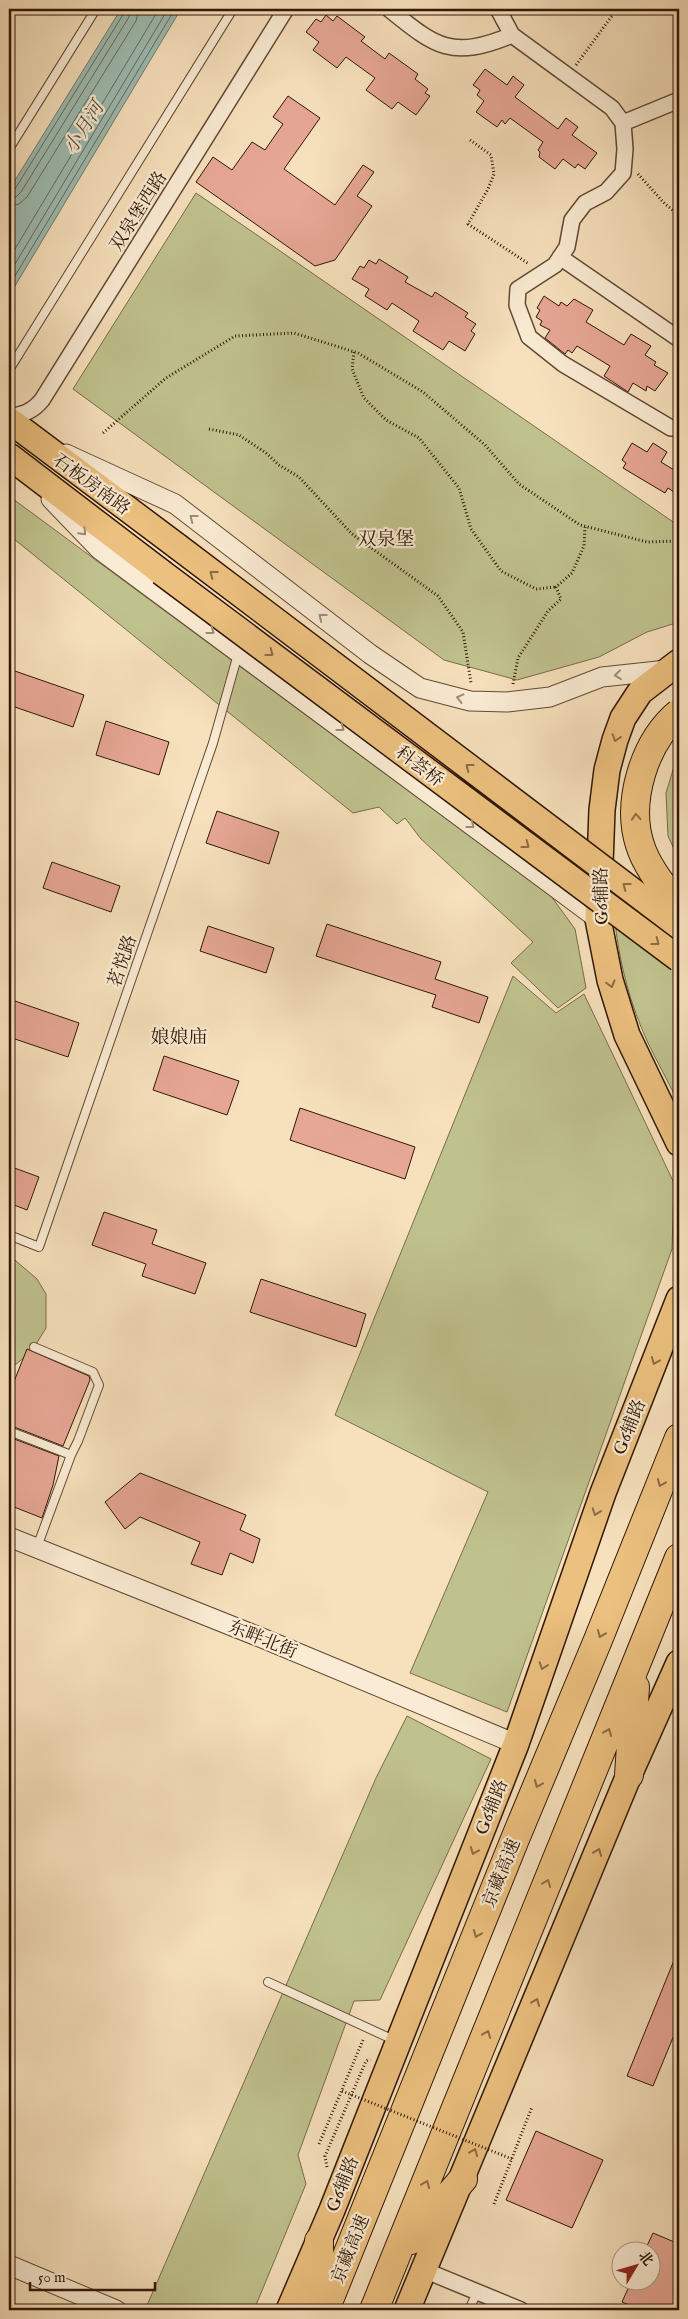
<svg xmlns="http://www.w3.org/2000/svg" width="688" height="2319" font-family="'IM FELL English','Noto Serif SC',serif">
<rect width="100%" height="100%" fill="#f7e1bd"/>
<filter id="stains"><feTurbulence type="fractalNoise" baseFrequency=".004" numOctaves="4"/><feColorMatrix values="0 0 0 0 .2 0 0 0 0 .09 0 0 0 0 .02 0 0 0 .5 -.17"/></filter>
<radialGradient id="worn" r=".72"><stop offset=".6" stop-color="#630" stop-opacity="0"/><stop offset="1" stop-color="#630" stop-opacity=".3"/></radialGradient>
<path fill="#c0c28e" stroke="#786c4a" d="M196,193L679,526V622L647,632L599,657L517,680L444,660L73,389Z
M9,496L551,896L575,929L586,988L558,1008L511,963L533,942L421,839L405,818L397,824L379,807L353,813L9,535Z
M679,757V860L668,836L666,793L676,760Z
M615,923L679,975V1105C670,1084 658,1064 648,1043C630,1004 620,965 615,923Z
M513,976L556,1013L584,994L674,1183L672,1249L507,1712L410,1673L488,1492L335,1415Z
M9,1255L37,1279L46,1294V1328L32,1351L9,1370Z
M407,1716L491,1759L380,2000L354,2001L298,2155L306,2184L254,2310H145L376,1778Z"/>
<path fill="#9dbdb4" stroke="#717b6e" d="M121,9H181L9,296V190Z"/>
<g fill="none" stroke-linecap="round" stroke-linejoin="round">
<path stroke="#666a5d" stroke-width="1" d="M9,192L15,189L124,13L125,9
M9,198L16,197L21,192L129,17L131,9
M9,206L19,204L27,197L136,21L139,9
M9,259L159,9
M9,274L168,9
M9,286L175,9"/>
</g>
<path fill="#e7a795" stroke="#301706" d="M326,15L333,21L337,16L365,37L361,41L385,59L389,53L418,74L415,79L428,89L425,93L430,96L416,115L398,102L392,109L366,90L375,78L346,57L337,68L313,50L319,42L306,32L316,19L321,22Z
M485,69L507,85L513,76L524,85L515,97L558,129L566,118L578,127L572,135L597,153L585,169L578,164L575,168L563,159L555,169L539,157L540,152L538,150L543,142L510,118L505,124L502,120L497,127L476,112L484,101L477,95L480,90L473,85Z
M288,96L320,118L284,169L335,205L363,165L374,172L357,196L372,206L335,260L315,266L196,182L213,157L232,170L252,142L265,150L283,124L273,117Z
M379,259L408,277L405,282L432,297L435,292L468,313L465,317L476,324L471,331L475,334L465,351L449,341L443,350L413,331L419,321L392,303L387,310L365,296L369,289L352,279L360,266L364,268L369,260L376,264Z
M544,296L559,306L561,302L567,306L574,299L593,310L586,322L624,345L631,334L651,346L645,355L656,362L654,365L668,373L655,391L647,386L646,391L633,383L628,392L604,376L610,366L577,346L572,353L568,350L565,354L545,338L550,330L540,325L542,321L536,317L540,310L537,308Z
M632,443L647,452L653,443L667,452L661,462L679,473V483L674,492L668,488L665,493L623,468L626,463L622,460Z
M9,669L84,695L73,727L9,705Z
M106,721L169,742L159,775L96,755Z
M217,811L279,832L269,864L206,843Z
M52,862L120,886L111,912L43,888Z
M327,924L441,962L435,979L488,997L479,1023L432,1007L436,995L316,956Z
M208,926L274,948L266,973L200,951Z
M9,999L79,1023L68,1057L9,1037Z
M164,1056L239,1081L227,1115L153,1090Z
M300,1108L415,1147L405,1179L290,1140Z
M9,1166L39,1177L27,1210L9,1203Z
M104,1212L157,1230L152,1244L206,1263L195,1294L142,1276L146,1264L92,1245Z
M261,1279L366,1314L356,1347L250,1312Z
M27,1349L89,1376L90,1380L63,1446L9,1425V1394Z
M9,1437L59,1456L53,1485L42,1518L9,1505Z
M140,1473L246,1515L240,1530L260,1539L253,1563L230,1553L222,1575L191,1564L200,1542L140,1517L125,1529L105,1502Z
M679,1948V2023L653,2086L627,2076Z
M536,2131L603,2160L572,2228L506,2200Z
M653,2233L679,2244V2310H641L622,2302L631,2282H650V2252H644Z"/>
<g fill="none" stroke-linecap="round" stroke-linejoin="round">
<defs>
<path id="service" d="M9,149L96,9
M9,370L233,9
M9,1235L39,1247L213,743L238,654
M34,1347L93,1372L99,1385L78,1441L71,1455
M9,1431L71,1455L37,1547
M268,1982L396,2041
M469,2310L477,2292"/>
<path id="minor" d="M389,9C436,47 451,60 512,35
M498,9L512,35L612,108L623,123L625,149L623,173L606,192L585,203L572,220L567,247L555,265L518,289L517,305L529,337L563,364L671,428H679
M623,123L679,100
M560,257L679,339
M9,416C22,416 34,410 42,400L286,9
M424,2270L521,2310"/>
<path id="tertiary" d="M66,454L175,504L370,654L420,688L470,701L507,702L550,697L602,677L667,670
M51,499L99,549L598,919
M9,1537L262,1638L516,1744
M9,2265L116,2310"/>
<path id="primary" d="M9,420L177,546
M9,456L161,572
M679,662L640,692L623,718L615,740L607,770L602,810L598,919L610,980L627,1035L679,1143
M289,2310L332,2210L516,1744L603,1493L679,1299
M407,2310L629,1775L679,1663"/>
<path id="motorway" d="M629,1775L635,1687
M411,2240L463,2179
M319,2310V2241
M325,2310L515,1839L598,1640L679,1438
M374,2310L679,1558"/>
</defs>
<use href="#service" stroke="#624a34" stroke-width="10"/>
<use href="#minor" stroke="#624a34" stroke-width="18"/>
<use href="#tertiary" stroke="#624a34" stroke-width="21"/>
<use href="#primary" stroke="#301706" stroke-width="28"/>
<use href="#motorway" stroke="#301706" stroke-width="30"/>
<path stroke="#301706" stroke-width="3" stroke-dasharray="1 2.5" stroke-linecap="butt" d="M9,19L11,32L9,36
M576,65L617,9
M470,140L491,155L494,174L488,189L468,224L529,264
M638,174L665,204L679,215
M354,352L352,369L364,398L386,420L419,438L459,488L471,529L501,571L536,589L556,587
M209,429L239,435L266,453L279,465L299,477L352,534L438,596L463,632L471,683
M103,433L166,378L235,336L294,333L358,353L423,392L485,445L519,484L580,525L647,542L679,541
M513,684L518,658L548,611L561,599L556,587L572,573L584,546L585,527
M319,2144L363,2040
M327,2167L325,2156L366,2061L370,2059
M494,2204L532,2107"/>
<use href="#service" stroke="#faecd4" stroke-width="8"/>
<use href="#minor" stroke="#faecd4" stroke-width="15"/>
<use href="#tertiary" stroke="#faecd4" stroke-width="19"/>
<use href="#primary" stroke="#ecc07e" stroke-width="25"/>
<use href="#motorway" stroke="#ecc07e" stroke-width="28"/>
<defs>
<path id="primary-bridge" d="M177,546L679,926
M161,572L679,959"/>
<path id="motorway-bridge" d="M679,713C644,742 626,802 640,845C646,865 666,891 679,906"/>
</defs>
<use href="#primary-bridge" stroke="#301706" stroke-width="28" stroke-linecap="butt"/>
<use href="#motorway-bridge" stroke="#301706" stroke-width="30" stroke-linecap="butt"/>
<path stroke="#301706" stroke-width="3" stroke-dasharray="1 2.5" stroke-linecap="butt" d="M342,2091L512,2159"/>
<use href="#primary-bridge" stroke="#ecc07e" stroke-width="25"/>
<use href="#motorway-bridge" stroke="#ecc07e" stroke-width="28"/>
</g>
<defs><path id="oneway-chevron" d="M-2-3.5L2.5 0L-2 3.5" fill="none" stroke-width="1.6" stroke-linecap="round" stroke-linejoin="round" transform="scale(1.25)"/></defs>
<g stroke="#9f8c77">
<use href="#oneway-chevron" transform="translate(193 518) rotate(-142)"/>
<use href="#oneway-chevron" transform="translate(83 532) rotate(46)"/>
<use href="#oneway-chevron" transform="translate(322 617) rotate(-142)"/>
<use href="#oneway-chevron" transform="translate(211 631) rotate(37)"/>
<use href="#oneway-chevron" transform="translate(618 675) rotate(174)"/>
<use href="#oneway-chevron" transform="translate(460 698) rotate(-166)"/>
<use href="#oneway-chevron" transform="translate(341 728) rotate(37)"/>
<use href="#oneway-chevron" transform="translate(471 825) rotate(37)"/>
</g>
<g stroke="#8e6c42">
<use href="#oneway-chevron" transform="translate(213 574) rotate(-143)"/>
<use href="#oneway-chevron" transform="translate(270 653) rotate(37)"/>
<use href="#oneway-chevron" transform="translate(616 738) rotate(108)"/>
<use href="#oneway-chevron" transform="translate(469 767) rotate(-143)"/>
<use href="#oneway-chevron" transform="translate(636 817) rotate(-94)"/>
<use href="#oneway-chevron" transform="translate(526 845) rotate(37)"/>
<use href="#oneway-chevron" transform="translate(626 886) rotate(-143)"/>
<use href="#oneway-chevron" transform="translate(656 942) rotate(37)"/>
<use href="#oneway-chevron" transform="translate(611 984) rotate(74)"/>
<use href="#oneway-chevron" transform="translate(655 1361) rotate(112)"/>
<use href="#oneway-chevron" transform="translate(661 1483) rotate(112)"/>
<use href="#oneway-chevron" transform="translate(596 1512) rotate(109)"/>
<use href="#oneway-chevron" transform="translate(601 1634) rotate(112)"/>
<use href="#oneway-chevron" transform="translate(543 1666) rotate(109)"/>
<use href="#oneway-chevron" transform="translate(608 1732) rotate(-68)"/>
<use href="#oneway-chevron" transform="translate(538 1784) rotate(113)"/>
<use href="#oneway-chevron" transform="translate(474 1851) rotate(112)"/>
<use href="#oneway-chevron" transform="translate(598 1852) rotate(-68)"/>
<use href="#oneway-chevron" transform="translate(547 1883) rotate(-68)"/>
<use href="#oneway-chevron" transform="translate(477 1934) rotate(112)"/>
<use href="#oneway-chevron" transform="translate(536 2002) rotate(-68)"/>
<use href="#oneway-chevron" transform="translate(487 2034) rotate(-68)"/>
<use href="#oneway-chevron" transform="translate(474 2152) rotate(-68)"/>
<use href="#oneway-chevron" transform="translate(426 2184) rotate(-68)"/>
</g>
<g text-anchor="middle" stroke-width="4.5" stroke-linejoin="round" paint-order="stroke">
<g font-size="18" fill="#301706" stroke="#faecd4">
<text transform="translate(138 211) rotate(-58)" y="6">双泉堡西路</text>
<text transform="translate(92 484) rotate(36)" y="6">石板房南路</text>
<text transform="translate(420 766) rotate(37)" y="6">科荟桥</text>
<text transform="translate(601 896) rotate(-91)" y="6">G6辅路</text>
<text transform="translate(122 961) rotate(-71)" y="6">茗悦路</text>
<text transform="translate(629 1427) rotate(-68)" y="6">G6辅路</text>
<text transform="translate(263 1639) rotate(22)" y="6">东畔北街</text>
<text transform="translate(491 1807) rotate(-68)" y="6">G6辅路</text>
<text transform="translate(501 1873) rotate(-68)" y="6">京藏高速</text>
<text transform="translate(342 2184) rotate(-68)" y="6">G6辅路</text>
<text transform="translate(350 2249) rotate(-68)" y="6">京藏高速</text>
</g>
<g font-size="19" font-style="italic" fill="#565143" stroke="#faecd4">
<text transform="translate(83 127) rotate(-58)" y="7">小月河</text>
</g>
<g font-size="19" fill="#301706" stroke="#faecd4">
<text x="386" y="545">双泉堡</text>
<text x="179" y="1043">娘娘庙</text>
</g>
</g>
<rect width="688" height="2319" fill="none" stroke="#f7e1bd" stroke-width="30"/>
<rect x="10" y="10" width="668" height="2299" fill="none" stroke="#301706" stroke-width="2.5"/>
<rect x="15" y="15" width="658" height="2289" fill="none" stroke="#301706"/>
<g transform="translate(636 2266) rotate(52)"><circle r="24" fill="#faecd4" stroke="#a99782"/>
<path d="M0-4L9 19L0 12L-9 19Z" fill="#8f2418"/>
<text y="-8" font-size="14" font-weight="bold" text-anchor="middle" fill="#301706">北</text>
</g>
<path d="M30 2282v8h125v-8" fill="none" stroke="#301706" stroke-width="2.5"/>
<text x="38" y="2282" font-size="15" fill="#301706" stroke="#faecd4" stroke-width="4" paint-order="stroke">50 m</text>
<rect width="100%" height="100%" filter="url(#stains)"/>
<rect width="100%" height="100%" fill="url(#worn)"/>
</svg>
